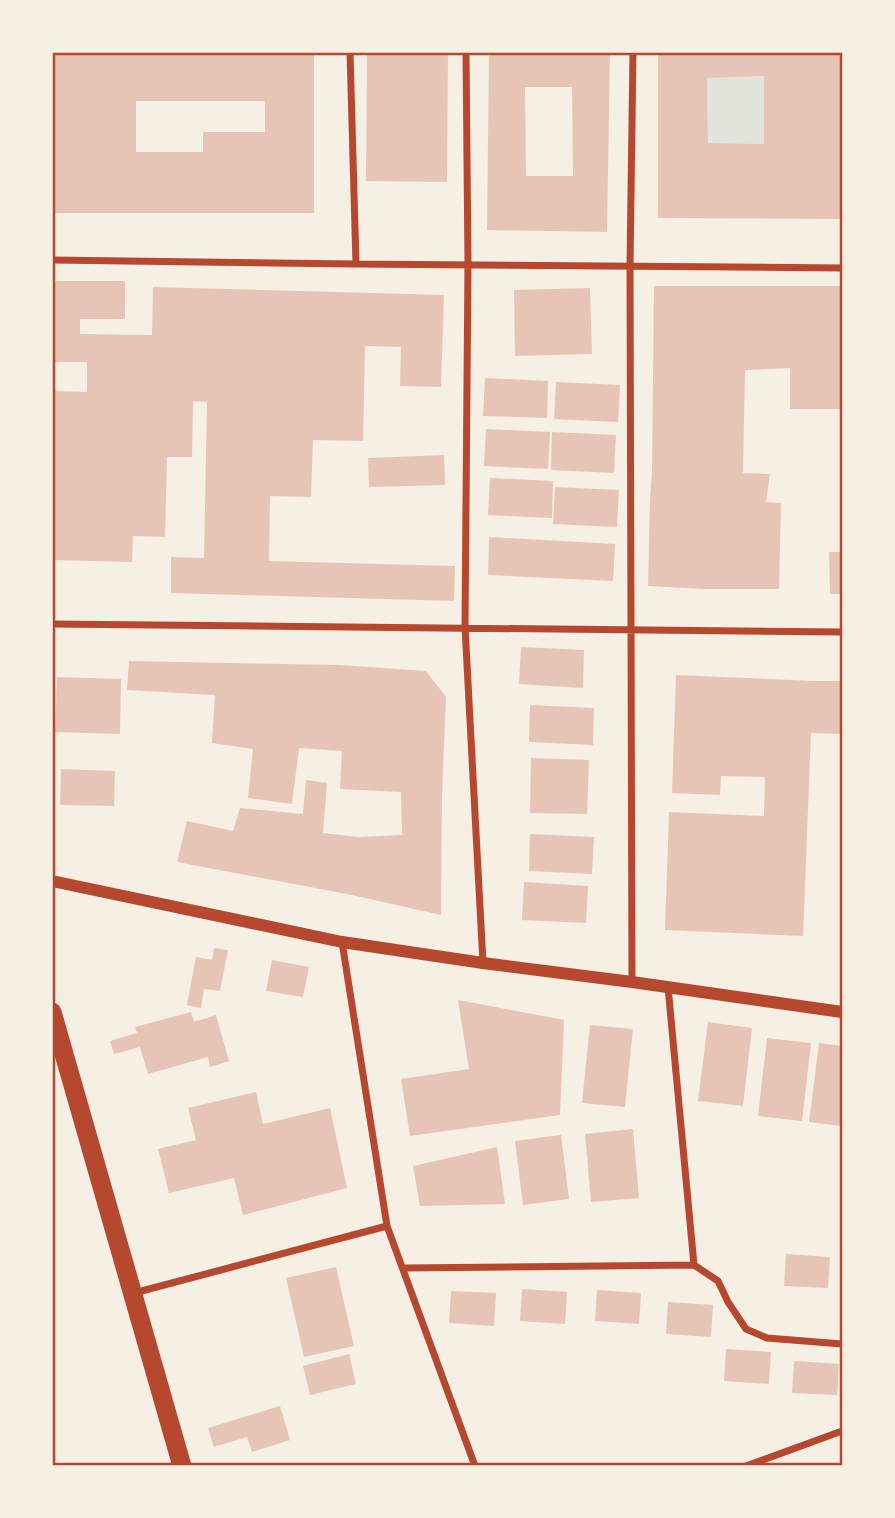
<svg xmlns="http://www.w3.org/2000/svg" width="895" height="1518" font-family="Cabin,sans-serif">
<rect width="100%" height="100%" fill="#f6efe4"/>
<path fill="#e2e4dc" d="M764,76V144L708,143L707,78Z"/>
<path fill="#e6c5b7" fill-rule="evenodd" d="M52,52H314V213H52ZM136,101H265V132H203V152H136Z
M367,52H448L447,182L366,181Z
M489,52H610L607,232L487,230ZM525,87H572L573,176H526Z
M658,52H842V219L658,218ZM764,76V144L708,143L707,78Z
M52,281H125V319H80V334L152,335L153,287L444,295L441,387L400,386L401,347L365,346L363,441L313,440L311,497L270,496L269,561L455,566L454,601L171,593V557L204,558L207,402L193,401L192,457H167L165,537L133,536L132,562L52,560V391L87,392V362H52Z
M654,286H842L841,409H790V368L745,370L743,473L770,474L766,502L781,503L779,589H705L648,586L650,501L652,471Z
M590,288L592,354L515,356L514,290Z
M485,378L548,381L547,418L483,416Z
M556,382L620,385L618,422L554,419Z
M486,429L550,432L548,469L484,466Z
M552,432L616,435L614,473L551,470Z
M444,455L445,485L369,487L368,458Z
M490,478L553,481L552,518L488,515Z
M555,487L619,490L617,527L553,524Z
M489,537L615,544L613,581L488,575Z
M829,552H842V594H830Z
M521,647L584,650L583,688L519,684Z
M129,661L339,665L426,671L446,697L442,794L441,915L352,895L177,862L187,821L233,831L240,808L303,814L306,780L327,783L323,833L358,837L402,835L401,792L340,789L342,751L299,748L292,804L248,798L253,749L212,743L215,695L127,690Z
M676,675L813,681H842V734L811,733L803,936L665,930L669,812L764,816L765,777L721,776L720,795L672,793Z
M57,677L121,679L120,734L55,732Z
M530,705L594,708L593,745L529,742Z
M531,758L589,760L587,814L530,813Z
M61,769L115,771L114,806L60,805Z
M530,834L594,837L592,874L529,871Z
M524,882L588,886L586,923L522,920Z
M214,948L228,950L220,991L204,989L201,1008L187,1005L196,957L212,960Z
M272,960L309,967L303,997L266,991Z
M458,1000L564,1020L560,1115L410,1136L401,1079L469,1069Z
M191,1012L194,1022L216,1015L229,1061L210,1067L208,1057L148,1074L140,1047L114,1054L110,1041L137,1033L135,1027Z
M708,1022L752,1028L743,1106L698,1101Z
M590,1025L633,1029L625,1107L582,1103Z
M767,1038L811,1043L802,1121L758,1116Z
M819,1043L842,1046V1126L809,1122Z
M256,1092L263,1124L330,1108L347,1188L243,1215L234,1178L169,1193L158,1149L196,1140L188,1108Z
M633,1129L639,1198L591,1202L585,1134Z
M561,1135L569,1199L523,1205L515,1141Z
M497,1147L505,1204L420,1206L413,1166Z
M786,1254L830,1257L828,1288L784,1286Z
M336,1267L354,1346L304,1357L286,1278Z
M522,1289L567,1292L565,1324L520,1321Z
M597,1290L641,1293L639,1324L595,1321Z
M451,1291L496,1293L494,1326L449,1323Z
M668,1302L713,1305L711,1337L666,1334Z
M726,1349L771,1352L769,1384L724,1381Z
M349,1354L356,1384L310,1395L303,1366Z
M794,1361L839,1364L837,1395L792,1393Z
M280,1406L290,1440L252,1452L247,1437L214,1447L208,1428Z"/>
<g fill="none" stroke-linecap="round" stroke-linejoin="round">
<path stroke="#b5482f" stroke-width="7" d="M350,52L356,264
M466,52L468,264L465,627L483,963
M52,260L356,264L842,268
M52,624L842,632
M342,942L387,1226L475,1466
M632,982L630,266L633,52
M668,987L694,1265
M403,1268L694,1265L718,1281L728,1302L746,1329L767,1338L842,1344
M134,1293L387,1226
M746,1466L842,1431"/>
<path stroke="#b5482f" stroke-width="12" d="M52,881L342,942L483,963L632,982L842,1012"/>
<path stroke="#b5482f" stroke-width="19" d="M52,1012L182,1466"/>
</g>
<rect width="895" height="1518" fill="none" stroke="#f6efe4" stroke-width="108"/>
<rect x="54" y="54" width="787" height="1410" fill="none" stroke="#b5482f" stroke-width="2.5"/>
</svg>
